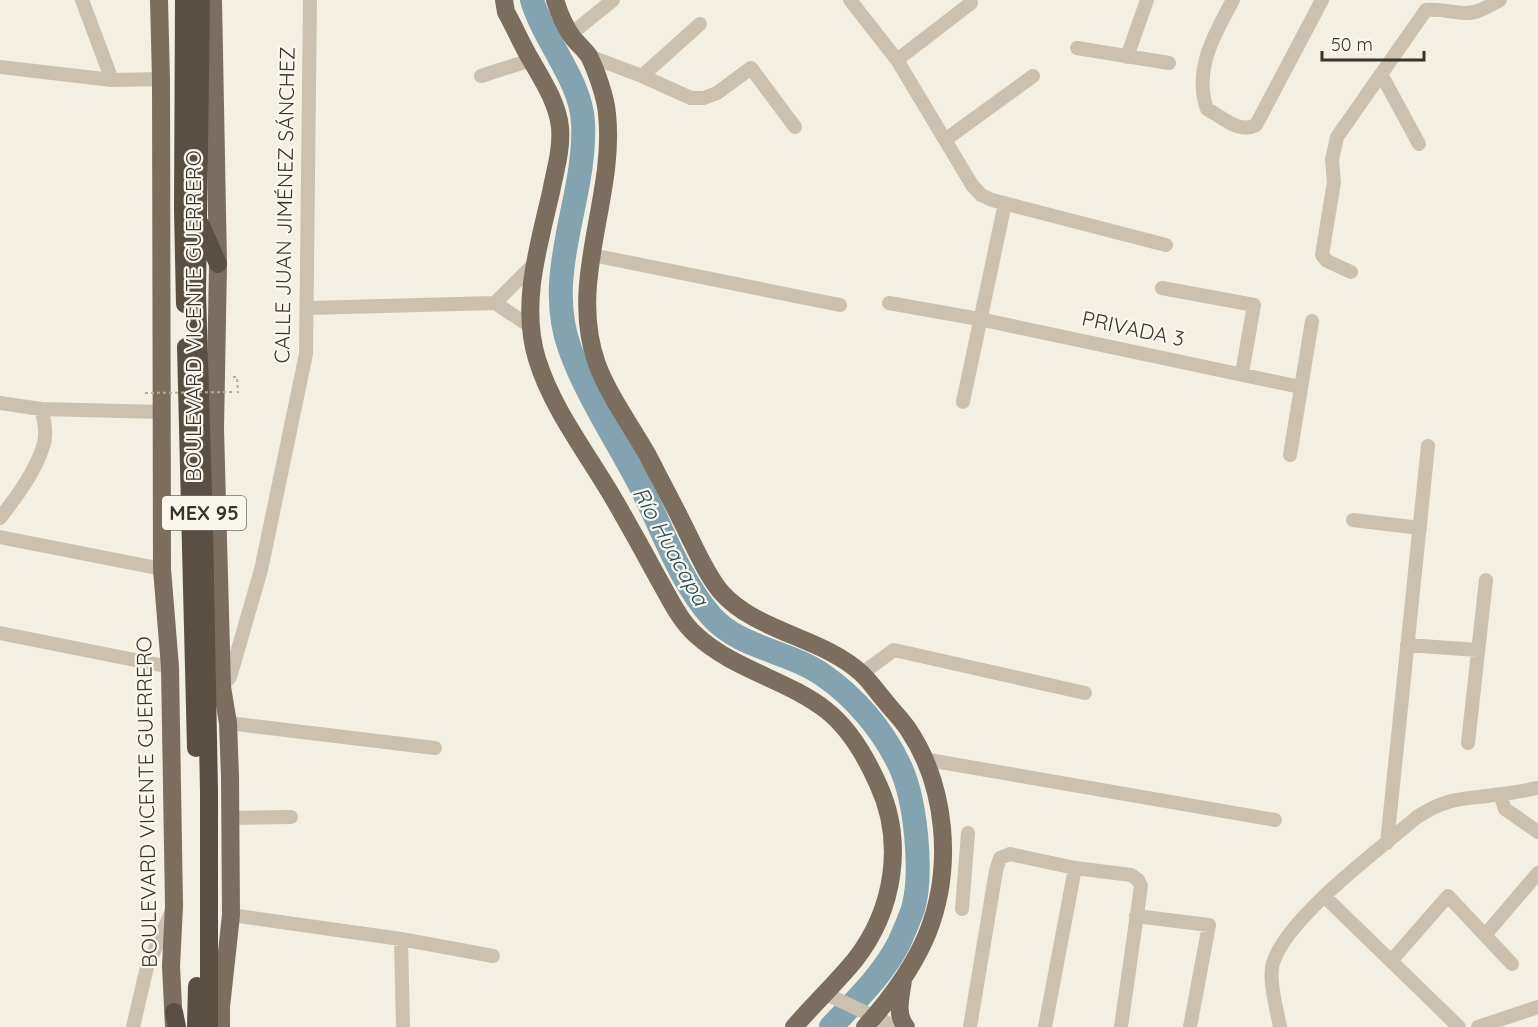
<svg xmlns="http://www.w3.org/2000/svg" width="1538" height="1027" font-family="Quicksand,sans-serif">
<rect width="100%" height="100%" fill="#f3efe2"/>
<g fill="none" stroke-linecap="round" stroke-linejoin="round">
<path stroke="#82a3af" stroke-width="24" d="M532,0C544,41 581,81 583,122C587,198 542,273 570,349C587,396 616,439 639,483C662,527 678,578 711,616C739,648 789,651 823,675C855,697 883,730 900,766C916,801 923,873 913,909C909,920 904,932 899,943C882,976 856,1000 831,1027"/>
<path stroke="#b7ac98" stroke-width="2" stroke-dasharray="3 3" stroke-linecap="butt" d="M233,377H237L238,393"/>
<path stroke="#cbc1ae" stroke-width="14" d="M82,0L112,80
M850,0L897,60L972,185L981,195L992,200L1166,245
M1233,0C1215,33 1193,70 1207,109C1222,117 1239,134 1256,125L1322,0
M1426,10C1443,9 1449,12 1464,13C1477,14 1489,6 1500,0
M571,34L613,0
M1077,48L1169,63
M589,56L642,76L691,98H704L717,93L751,68L795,127
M1127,57L1147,0
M897,60L971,3
M0,67L112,80L161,79
M1381,74L1419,144
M481,76L531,60
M642,76L700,24
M945,140L1033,76
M592,255L840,305
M1351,272L1327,261L1322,255L1334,182L1332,160L1337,137L1426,10
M1162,288L1254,305L1242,373
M495,303L535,263
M889,303L979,319L1300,387
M308,308L495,303L531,327
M963,402L1005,203
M0,403L41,409L161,412
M1290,455L1312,321
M0,518C17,496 37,470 44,443C47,432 44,419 41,409
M1353,520L1420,528
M0,537L162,569
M0,633L170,667
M1407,645L1478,650
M861,674L894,650L1085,693
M222,687L230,677L261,570L306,354L310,0
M228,723L435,748
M1468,743L1486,580
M923,759L1275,820
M1500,795L1505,809L1538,832
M230,818L291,817
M1387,843L1428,446
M1324,896L1459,1027
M962,909L968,833
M231,915L401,939L493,956
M1136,916L1209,925L1190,1027
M1485,935L1538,873
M401,939L403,1027
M1391,961L1448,896L1512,964
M824,993L896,1027
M133,1027L147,967L171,913
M970,1027L996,871L1000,858L1010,854L1075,868L1131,875L1138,880L1141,886L1121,1027
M1045,1027L1075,868
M1280,1027C1277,1010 1268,979 1273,963C1288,916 1379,850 1417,817C1451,795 1465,800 1501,794C1514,793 1526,790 1538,788
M1478,1027L1538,1007"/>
<path stroke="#7b6e5e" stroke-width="18" d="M159,0L161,79L162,569L170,667L174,906L171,966L174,1027
M213,0L218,264L215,429L222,687L228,723L230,776L231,915L221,1007V1027
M504,0L506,12C515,28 522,45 531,60C543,81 557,102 560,127C562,149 555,171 551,192C539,245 520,304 537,359C553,411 588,454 615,501C630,527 645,554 659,580C670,599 680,621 696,635C734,670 786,679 826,710C849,728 866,757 878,784C905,842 894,910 855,960C836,983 814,1004 794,1027
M555,0C559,13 565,27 573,38C578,44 585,50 589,56C596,70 606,98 607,114C616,197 567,282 597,364C608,394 631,426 647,454C661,481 675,507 688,534C698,554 707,575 721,592C756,632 822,637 861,673C870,681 877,692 885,701C892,710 901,719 908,729C947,787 953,868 928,932C914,967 890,999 865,1027
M903,980C901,996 895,1014 906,1027"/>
<path stroke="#5a4f43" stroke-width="18" d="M184,0L183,210L185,304
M201,0L197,293L204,528L209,792V1027
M201,225L218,264
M186,347L196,748
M174,1012L177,1027
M196,1027L197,986"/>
<path stroke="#b7ac98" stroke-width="2" stroke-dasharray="3 3" stroke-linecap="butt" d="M145,393L233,392"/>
</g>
<g text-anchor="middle" stroke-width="4.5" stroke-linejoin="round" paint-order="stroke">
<rect fill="#faf7ee" stroke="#746e66" stroke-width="1.5" x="162" y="496" width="84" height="34" rx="4.5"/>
<g font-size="20" font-weight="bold" fill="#3a332c">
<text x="204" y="520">MEX 95</text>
</g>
<g font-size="21" fill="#3a332c" stroke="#faf7ee">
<text transform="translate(285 205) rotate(-89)" y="7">CALLE JUAN JIMÉNEZ SÁNCHEZ</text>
<text transform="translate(194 316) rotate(-90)" y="7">BOULEVARD VICENTE GUERRERO</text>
<text transform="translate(1133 329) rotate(12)" y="7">PRIVADA 3</text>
<text transform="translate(147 802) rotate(-91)" y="7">BOULEVARD VICENTE GUERRERO</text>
</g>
<g font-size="22" font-style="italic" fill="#224a5a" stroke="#faf7ee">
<text transform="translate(671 546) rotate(61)" y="8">Río Huacapa</text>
</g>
</g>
<path d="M1322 51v9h102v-9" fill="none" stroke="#3a332c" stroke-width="3"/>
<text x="1331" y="51" font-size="18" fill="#3a332c" stroke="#faf7ee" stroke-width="4.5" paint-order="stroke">50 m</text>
</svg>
